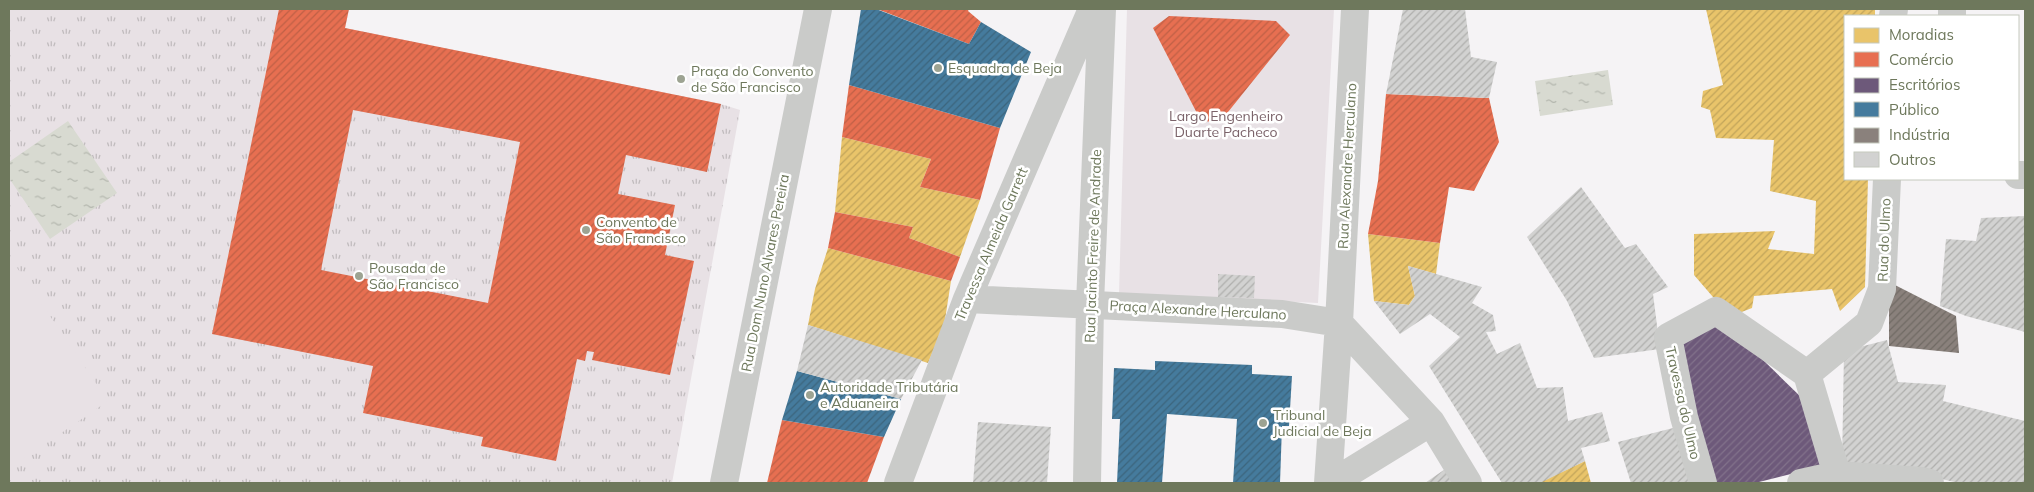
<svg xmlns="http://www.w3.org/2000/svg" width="2034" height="492" font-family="Mulish,sans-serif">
<defs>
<pattern id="park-tufts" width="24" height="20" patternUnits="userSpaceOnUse" patternTransform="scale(1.25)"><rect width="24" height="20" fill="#e8e1e5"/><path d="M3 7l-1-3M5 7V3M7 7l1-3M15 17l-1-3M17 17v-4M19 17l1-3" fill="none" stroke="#c0bbbd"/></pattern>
<pattern id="water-ripples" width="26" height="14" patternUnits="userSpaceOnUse" patternTransform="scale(1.25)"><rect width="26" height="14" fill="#d8dad1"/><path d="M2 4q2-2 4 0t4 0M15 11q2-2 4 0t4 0" fill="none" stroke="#b3b6ad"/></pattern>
<pattern id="homes-hatch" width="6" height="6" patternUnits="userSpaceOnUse" patternTransform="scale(1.25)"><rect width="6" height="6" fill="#e9c46a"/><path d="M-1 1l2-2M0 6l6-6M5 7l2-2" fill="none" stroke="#c1a45a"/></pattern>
<pattern id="shops-hatch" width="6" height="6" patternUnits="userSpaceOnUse" patternTransform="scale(1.25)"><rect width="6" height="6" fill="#e76f51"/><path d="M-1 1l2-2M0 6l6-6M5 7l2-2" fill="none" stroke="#bf6046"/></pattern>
<pattern id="offices-hatch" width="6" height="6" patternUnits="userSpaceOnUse" patternTransform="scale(1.25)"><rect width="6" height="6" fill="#6d597a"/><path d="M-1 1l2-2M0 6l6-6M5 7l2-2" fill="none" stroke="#82728b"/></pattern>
<pattern id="public-hatch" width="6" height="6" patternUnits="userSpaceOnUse" patternTransform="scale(1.25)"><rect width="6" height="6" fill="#457b9d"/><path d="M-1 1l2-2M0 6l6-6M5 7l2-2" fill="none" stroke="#3c657d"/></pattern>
<pattern id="industry-hatch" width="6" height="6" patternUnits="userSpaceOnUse" patternTransform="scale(1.25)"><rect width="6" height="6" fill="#8a817c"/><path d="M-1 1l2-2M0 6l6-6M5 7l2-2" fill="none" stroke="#706a64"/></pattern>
<pattern id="building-hatch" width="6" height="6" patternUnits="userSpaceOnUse" patternTransform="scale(1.25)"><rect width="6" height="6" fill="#d2d2d1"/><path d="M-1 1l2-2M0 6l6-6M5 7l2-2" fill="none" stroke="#afafad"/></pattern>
</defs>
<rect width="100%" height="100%" fill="#f5f3f5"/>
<path fill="url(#park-tufts)" d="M9,9H349L345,28L721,104L740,110L672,483L9,482Z"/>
<path fill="#e8e1e5" d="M1127,9H1334L1318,303L1119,294Z
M9,256L108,401L13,466L9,461Z"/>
<path fill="url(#water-ripples)" d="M1608,70L1613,105L1540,116L1535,81Z
M68,121L117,193L50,239L9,178V162Z"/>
<path fill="url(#homes-hatch)" d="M1706,9H1875V16H1845V179H1868L1865,287L1840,311L1832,289L1754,296L1752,308L1739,313L1713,297L1694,275V234L1775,231L1768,249L1814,254L1816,201L1770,191L1774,140L1716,138L1710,110L1701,107L1703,91L1723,85Z
M842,137L931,159L920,187L980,200L960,257L909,238L913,227L835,212Z
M1368,234L1440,243L1436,274L1408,266L1415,296L1409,305L1374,301Z
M828,248L951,281L944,326L928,363L808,325L815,289Z
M1585,461L1591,483H1538L1551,477Z"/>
<path fill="url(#shops-hatch)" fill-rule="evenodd" d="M279,9H349L345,28L721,104L707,172L626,155L618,194L675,205L665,255L694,261L670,375L592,360L594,352L587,351L585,361L577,359L556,461L481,446L483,437L363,413L373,366L212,334ZM353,110L520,142L488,303L321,270Z
M877,9H969L968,11L981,22L969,44Z
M1169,16L1276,21L1290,35L1220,122L1201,121L1153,28Z
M849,85L1000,128L980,200L920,187L931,159L842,137Z
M1386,94L1489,98L1499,142L1474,191L1449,187L1440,243L1368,234L1378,181Z
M835,212L913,227L909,238L960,257L951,281L828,248Z
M782,420L884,437L867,483H767Z"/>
<path fill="url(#offices-hatch)" d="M1724,322L1804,400L1826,465L1755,483H1711L1681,341Z"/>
<path fill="url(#public-hatch)" d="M861,9H876L969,44L981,22L1031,52L1000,128L849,85Z
M1155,361L1252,365V374L1292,376L1289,426H1282L1280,483H1233L1237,419L1167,414L1162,483H1117L1120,419H1112L1114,368L1155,370Z
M797,371L901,399L884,437L782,420Z"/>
<path fill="url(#industry-hatch)" d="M1889,282L1956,316L1959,353L1889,346Z"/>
<path fill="url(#building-hatch)" d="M1403,9H1465L1471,57L1497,62L1489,98L1386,94Z
M1581,187L1625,248L1636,244L1668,287L1653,294L1660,349L1594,358L1567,301L1527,237Z
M2025,216V332L1966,316L1940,306L1946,239L1976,241L1981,218Z
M1408,266L1482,287L1472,303L1493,315L1496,331L1486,332L1497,354L1520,343L1537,388L1563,387L1568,421L1602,412L1610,441L1581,448L1585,461L1540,483H1502L1429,366L1460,337L1430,314L1400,334L1374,301L1409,305L1415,296Z
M1218,274L1255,276L1254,298L1218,297Z
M808,325L922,360L901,399L797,371Z
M1887,340L1898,382L1946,385L1943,401L2025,421V483H1959L1924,475L1842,464L1844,351Z
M978,422L1051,427L1047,483H973Z
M1677,427L1693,483H1631L1618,442Z
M1451,465L1461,483H1425Z"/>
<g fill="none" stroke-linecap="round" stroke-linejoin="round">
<path stroke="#cacbc9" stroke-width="28" d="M1952,9V16
M1893,16L1894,9
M2018,175H2025
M967,299L1282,314L1339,323
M1339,323L1431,422L1468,483
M1837,475L1807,374L1869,323L1882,289L1887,179
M724,483L818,9
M898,483L967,299L1092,9
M1087,483L1090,304L1102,9
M1328,483L1339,323L1355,9
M1332,483L1431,422
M1703,483L1684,417L1668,337L1716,311L1807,374
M1801,483L1837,475L1922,481L1930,483"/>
</g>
<g fill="#9da392" stroke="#fff" stroke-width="2">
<circle cx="938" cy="68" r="5"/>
<circle cx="681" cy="79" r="5"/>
<circle cx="586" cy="230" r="5"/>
<circle cx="359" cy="276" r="5"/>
<circle cx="810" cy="395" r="5"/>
<circle cx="1263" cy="423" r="5"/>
</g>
<g text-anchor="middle" stroke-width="5" stroke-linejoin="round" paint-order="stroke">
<g font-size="14" fill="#6e785c" stroke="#fff" text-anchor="start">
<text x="948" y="73">Esquadra de Beja</text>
<text x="691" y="76">Praça do Convento<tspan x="691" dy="16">de São Francisco</tspan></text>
<text x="596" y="227">Convento de<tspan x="596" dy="16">São Francisco</tspan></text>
<text x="369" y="273">Pousada de<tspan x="369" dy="16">São Francisco</tspan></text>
<text x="820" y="392">Autoridade Tributária<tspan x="820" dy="16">e Aduaneira</tspan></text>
<text x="1273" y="420">Tribunal<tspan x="1273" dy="16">Judicial de Beja</tspan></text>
</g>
<g font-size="14" fill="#7b636a" stroke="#fff">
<text x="1226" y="121">Largo Engenheiro<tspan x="1226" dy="16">Duarte Pacheco</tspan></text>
</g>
<g font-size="14" fill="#6e785c" stroke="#fff">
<text transform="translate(1347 166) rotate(-87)" y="5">Rua Alexandre Herculano</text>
<text transform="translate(1884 240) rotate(-88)" y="5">Rua do Ulmo</text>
<text transform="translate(991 244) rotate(-67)" y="5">Travessa Almeida Garrett</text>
<text transform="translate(1093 246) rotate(-88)" y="5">Rua Jacinto Freire de Andrade</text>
<text transform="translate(765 273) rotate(-79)" y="5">Rua Dom Nuno Alvares Pereira</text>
<text transform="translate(1198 310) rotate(3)" y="5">Praça Alexandre Herculano</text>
<text transform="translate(1683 403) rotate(77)" y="5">Travessa do Ulmo</text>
</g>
</g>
<rect width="2034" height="492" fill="none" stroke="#6e785c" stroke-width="20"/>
<rect x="1844" y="15" width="175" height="165" fill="#ffffff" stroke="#c5c9be"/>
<rect x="1854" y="28" width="25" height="15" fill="#e9c46a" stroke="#c5c9be"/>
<text x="1889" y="40" font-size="15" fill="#6e785c">Moradias</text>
<rect x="1854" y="52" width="25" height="15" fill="#e76f51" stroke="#c5c9be"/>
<text x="1889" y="65" font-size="15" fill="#6e785c">Comércio</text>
<rect x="1854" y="78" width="25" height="15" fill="#6d597a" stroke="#c5c9be"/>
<text x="1889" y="90" font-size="15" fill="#6e785c">Escritórios</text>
<rect x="1854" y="102" width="25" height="15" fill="#457b9d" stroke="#c5c9be"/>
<text x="1889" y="115" font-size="15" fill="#6e785c">Público</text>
<rect x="1854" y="128" width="25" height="15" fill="#8a817c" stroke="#c5c9be"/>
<text x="1889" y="140" font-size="15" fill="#6e785c">Indústria</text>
<rect x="1854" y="152" width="25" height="15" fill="#d2d2d1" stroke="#c5c9be"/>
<text x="1889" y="165" font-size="15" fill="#6e785c">Outros</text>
</svg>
